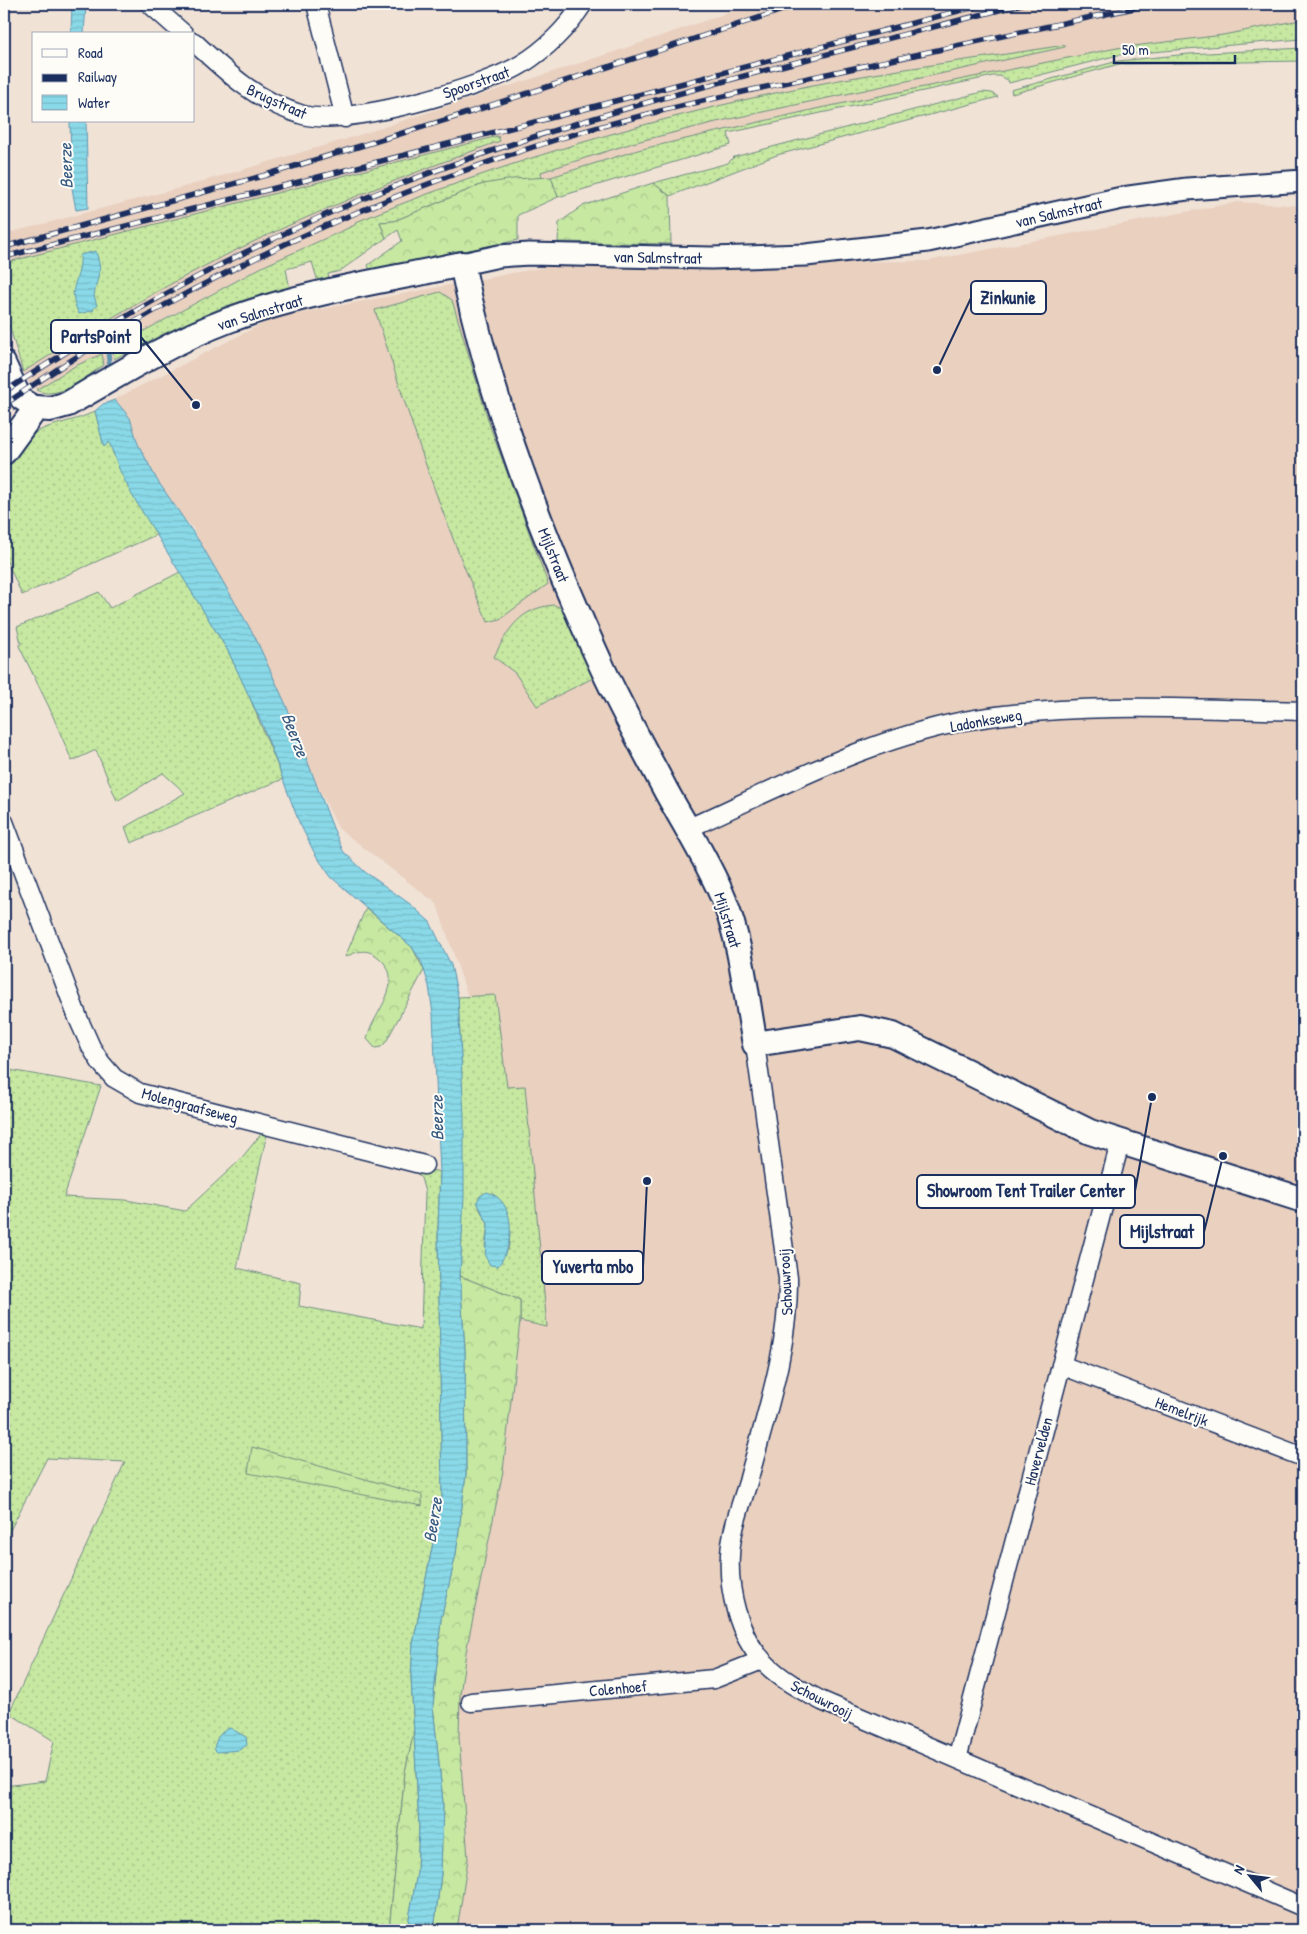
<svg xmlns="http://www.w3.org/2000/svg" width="1307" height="1934" font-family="'Patrick Hand',sans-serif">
<defs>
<pattern id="grass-dots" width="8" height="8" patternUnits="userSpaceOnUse" patternTransform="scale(1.25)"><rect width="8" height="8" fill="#c6e8a1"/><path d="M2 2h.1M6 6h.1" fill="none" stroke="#aac78d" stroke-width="1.8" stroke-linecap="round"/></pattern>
<pattern id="forest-crowns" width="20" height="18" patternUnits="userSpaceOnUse" patternTransform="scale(1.25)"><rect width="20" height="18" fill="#c6e8a1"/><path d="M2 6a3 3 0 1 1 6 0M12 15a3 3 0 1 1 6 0" fill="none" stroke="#aac78d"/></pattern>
<pattern id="water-rules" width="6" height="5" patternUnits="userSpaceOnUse" patternTransform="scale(1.25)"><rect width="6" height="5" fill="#8ad9e8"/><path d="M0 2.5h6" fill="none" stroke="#76bbc9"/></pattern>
</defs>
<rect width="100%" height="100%" fill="#f1e2d6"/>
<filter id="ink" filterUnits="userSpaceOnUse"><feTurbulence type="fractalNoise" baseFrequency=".02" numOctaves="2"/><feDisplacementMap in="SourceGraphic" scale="10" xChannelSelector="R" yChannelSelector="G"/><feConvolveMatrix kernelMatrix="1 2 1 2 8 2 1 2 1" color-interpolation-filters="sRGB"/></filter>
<g filter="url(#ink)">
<path fill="#e9d0bf" d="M753,4H1303V37L1118,51L1008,80L1000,76H993L728,133L731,145L550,199L518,215V231L403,241L394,221L356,225L264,266L168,317L119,345L125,352L63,390L55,393H41L26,379L23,372L32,366L4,301L5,234L187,186L350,138L629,47Z
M1238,202L1303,206V1930H457L468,1859L459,1737L460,1695L466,1652L503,1471L520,1321L471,1006L437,904L338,828L192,527L130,465L109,402L274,318L561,264L927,261Z"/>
<path fill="url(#grass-dots)" stroke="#708c80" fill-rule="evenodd" d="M1300,20L1303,31L1301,39L1118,55L1009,83L1008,80L1000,76H993L728,133L731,145L558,197L551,177L638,150L820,108L1117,48L1223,35Z
M1065,45V47L716,122L636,142L541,172L542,178L483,184L394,221L380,222L386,238L340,271L328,274L329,279L318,282L312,262L286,269L290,289L226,306L184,324L114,359L113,348L118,345L264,266L355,225L356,222C502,162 653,118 808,86C893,69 979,59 1065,45Z
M1303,48V61L1119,64L1012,94L1011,90L1118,61L1189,54Z
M982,92L992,93L998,97L777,155L670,196L653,183L728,163L734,157Z
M498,136L500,141C406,175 313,212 224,256C154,291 89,331 23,372L4,308V263Z
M440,292L452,300L491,429L548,584L500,619L488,622C442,521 409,416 375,310Z
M102,354L104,365C86,376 58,402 36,390L75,366Z
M95,411L104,446L109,441C121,476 138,504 158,534L22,595L4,555V464C15,456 22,441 33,434C52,422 77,422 95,411Z
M180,572L228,651L245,686L283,779L131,843L125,827L185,793L163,773L117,801L96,750L72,761L49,707L19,646L21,643L17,627L99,592L110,608Z
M554,605L564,609L595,677L537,706L515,673L494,657C508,629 520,608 554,605Z
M495,995L507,1087L525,1086L547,1327L520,1321V1300L460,1276C465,1182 463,1090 458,997ZM493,1194C510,1208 512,1229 508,1250L485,1247L488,1224L479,1208Z
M4,1069L101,1086L64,1197L126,1200L185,1211L239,1161L262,1133L267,1134L237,1268L301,1283L299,1306L421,1329L425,1192L421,1178L411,1165L440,1172L438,1228L442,1497L413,1644L411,1677L414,1732L405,1772L389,1930H4V1786L45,1781L54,1741L9,1713L125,1462L47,1458L4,1542Z"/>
<path fill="url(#forest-crowns)" stroke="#708c80" d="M551,177L558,197L518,215V240L370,271L368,265L402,241L398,230L386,238L380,222L394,221L483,184L513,179Z
M653,183L670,196L671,244L558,242L559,223L582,206Z
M366,908L412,947L424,970L386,1042L381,1047L375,1048L367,1039C372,1013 409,982 378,957C367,948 358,951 345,957Z
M460,1276L520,1300V1321L503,1471L466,1652L460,1695L459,1737L468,1859L457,1930H434L441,1874L443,1802L433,1706L441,1619L456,1554L466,1474L465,1351Z
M252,1447L422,1495V1506L248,1473Z
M414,1732L419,1827L417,1873L407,1930H389L405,1772Z"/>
<path fill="url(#water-rules)" stroke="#5e95b1" d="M72,4H86L84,34H71Z
M70,121H86L88,208L76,210L72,188Z
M96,251L100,268L94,295L97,306L93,308L94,310L79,314C65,286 82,281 80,255Z
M115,400L130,418L138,444L157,480L201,544L255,637L286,705L333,828L343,851L365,872L410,904L430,922L451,965L458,997L464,1117V1196L460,1276L465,1351L466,1474L456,1554L441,1619L433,1706L443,1802L441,1874L434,1930H407L417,1873L419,1827L411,1677L413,1644L442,1497L438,1228L440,1172L433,1014L429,986L422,963L412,947L331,877L315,854L299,822L262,724L228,651L132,495L120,471L109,442L104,447L95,411L103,404Z
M487,1192C518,1201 514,1247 498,1266L490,1265L485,1256L488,1224L477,1202L480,1196Z
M230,1728L246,1737L247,1745L239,1750L217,1752L214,1749C216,1738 220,1732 230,1728Z"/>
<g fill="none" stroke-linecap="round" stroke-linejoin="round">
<path stroke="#5e95b1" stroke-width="5" d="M108,351L109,362"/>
<defs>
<path id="minor" d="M150,4L184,34
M316,4L345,118
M194,42C227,73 258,102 303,115C346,127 483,88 522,64C546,49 567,28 583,4
M4,822L78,1018L91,1047L101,1063L114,1078L140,1093L424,1165
M689,828C784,785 878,734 982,718C1088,702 1196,709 1303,711
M755,1044L788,1278C789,1348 766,1414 748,1482C741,1505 731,1531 730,1555C728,1590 738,1635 763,1661C780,1679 801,1690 822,1701L1303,1907
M1061,1365L1303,1457
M471,1702L714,1679L762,1660
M957,1759L1120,1143"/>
<path id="tertiary" d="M462,264L499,256L529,254L711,258L806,255L928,241L1122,198L1187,189L1303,181
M4,362L21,399L36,408"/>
<path id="secondary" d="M4,452L36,408L50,409L68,404C119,374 173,341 229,320C303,292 385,281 462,264C491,404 544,540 603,669C622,710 644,749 665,789C685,826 708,861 724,900C742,945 746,997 755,1044L860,1028L893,1035L1090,1132L1303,1200"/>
</defs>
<use href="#minor" stroke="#1b2f5e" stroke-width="21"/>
<use href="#tertiary" stroke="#1b2f5e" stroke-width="25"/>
<use href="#secondary" stroke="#1b2f5e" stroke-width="28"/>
<use href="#minor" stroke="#fdfcf7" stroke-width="18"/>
<use href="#tertiary" stroke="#fdfcf7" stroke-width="21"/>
<use href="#secondary" stroke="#fdfcf7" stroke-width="24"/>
<defs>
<path id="rail" d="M4,247L266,175L455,117L801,4
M4,257L558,116L985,4
M4,392C131,308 266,235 408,181C607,105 817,58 1022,4
M4,405C172,287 362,201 558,139C646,112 737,93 827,74C936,50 1044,27 1153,4"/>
</defs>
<use href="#rail" stroke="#1b2f5e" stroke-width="5.5"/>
<use href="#rail" stroke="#fdfcf7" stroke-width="4" stroke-dasharray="11" stroke-linecap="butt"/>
</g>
</g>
<g text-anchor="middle" stroke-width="4" stroke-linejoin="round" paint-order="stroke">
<g font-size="16" fill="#1b2f5e" stroke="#fdfcf7">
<text transform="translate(476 82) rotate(-19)" y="6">Spoorstraat</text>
<text transform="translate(277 101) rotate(24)" y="6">Brugstraat</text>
<text transform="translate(1059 212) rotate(-13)" y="6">van Salmstraat</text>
<text transform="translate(658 257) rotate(1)" y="6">van Salmstraat</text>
<text transform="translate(260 312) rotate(-17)" y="6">van Salmstraat</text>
<text transform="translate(554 555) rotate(68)" y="6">Mijlstraat</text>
<text transform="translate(986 720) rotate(-10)" y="6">Ladonkseweg</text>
<text transform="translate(728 920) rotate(73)" y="6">Mijlstraat</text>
<text transform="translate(190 1105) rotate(15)" y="6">Molengraafseweg</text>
<text transform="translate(785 1282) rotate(-93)" y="6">Schouwrooij</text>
<text transform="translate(1182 1411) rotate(21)" y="6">Hemelrijk</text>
<text transform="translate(1038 1451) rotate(-75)" y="6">Havervelden</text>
<text transform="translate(618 1688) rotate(-5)" y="6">Colenhoef</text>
<text transform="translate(822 1699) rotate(27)" y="6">Schouwrooij</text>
</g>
<g font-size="18" font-style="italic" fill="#375a80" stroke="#fdfcf7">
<text transform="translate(66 166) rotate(-92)" y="6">Beerze</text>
<text transform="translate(295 735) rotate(69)" y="6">Beerze</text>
<text transform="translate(437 1118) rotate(-91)" y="6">Beerze</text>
<text transform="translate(433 1520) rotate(-81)" y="6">Beerze</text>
</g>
</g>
<path fill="none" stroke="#1b2f5e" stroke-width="2" d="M937 370L971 298M196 405L141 337M1152 1097L1135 1191M1223 1156L1204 1232M647 1181L643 1267"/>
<g fill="#1b2f5e" stroke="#fdfcf7" stroke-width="2">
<circle cx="937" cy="370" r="5"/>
<circle cx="196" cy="405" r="5"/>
<circle cx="1152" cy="1097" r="5"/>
<circle cx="1223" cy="1156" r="5"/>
<circle cx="647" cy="1181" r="5"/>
</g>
<g fill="#fdfcf7" stroke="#1b2f5e" stroke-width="2">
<rect x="971" y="281" width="75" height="33" rx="5"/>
<rect x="51" y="320" width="90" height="33" rx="5"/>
<rect x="917" y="1175" width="218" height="33" rx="5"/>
<rect x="1120" y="1215" width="84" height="33" rx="5"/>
<rect x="542" y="1251" width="101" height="33" rx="5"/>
</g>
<g font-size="18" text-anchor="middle" font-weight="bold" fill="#1b2f5e">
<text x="1008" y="304">Zinkunie</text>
<text x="96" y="343">PartsPoint</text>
<text x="1026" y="1197">Showroom Tent Trailer Center</text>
<text x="1162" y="1238">Mijlstraat</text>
<text x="593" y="1273">Yuverta mbo</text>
</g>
<rect width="1307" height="1934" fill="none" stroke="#fdfcf7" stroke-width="20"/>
<rect x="10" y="10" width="1287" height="1914" fill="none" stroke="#1b2f5e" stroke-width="2" filter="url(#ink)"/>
<rect x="32" y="32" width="162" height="90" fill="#fdfcf7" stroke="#a3aaba"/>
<rect x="42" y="49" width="25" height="8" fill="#fdfcf7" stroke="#a3aaba"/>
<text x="78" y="58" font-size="15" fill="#1b2f5e">Road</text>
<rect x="42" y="74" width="25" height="8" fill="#1b2f5e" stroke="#a3aaba"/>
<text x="78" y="82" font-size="15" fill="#1b2f5e">Railway</text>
<rect x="42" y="95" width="25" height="15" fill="url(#water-rules)" stroke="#a3aaba"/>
<text x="78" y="108" font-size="15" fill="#1b2f5e">Water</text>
<g transform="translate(1250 1876) rotate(299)" stroke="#fdfcf7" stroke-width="4" paint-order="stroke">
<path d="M0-4L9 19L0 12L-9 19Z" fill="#1b2f5e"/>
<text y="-8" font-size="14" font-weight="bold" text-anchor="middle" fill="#1b2f5e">N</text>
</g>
<path d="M1114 55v8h121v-8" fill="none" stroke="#1b2f5e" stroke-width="2.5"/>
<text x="1122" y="55" font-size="15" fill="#1b2f5e" stroke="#fdfcf7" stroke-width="4" paint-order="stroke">50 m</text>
</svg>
